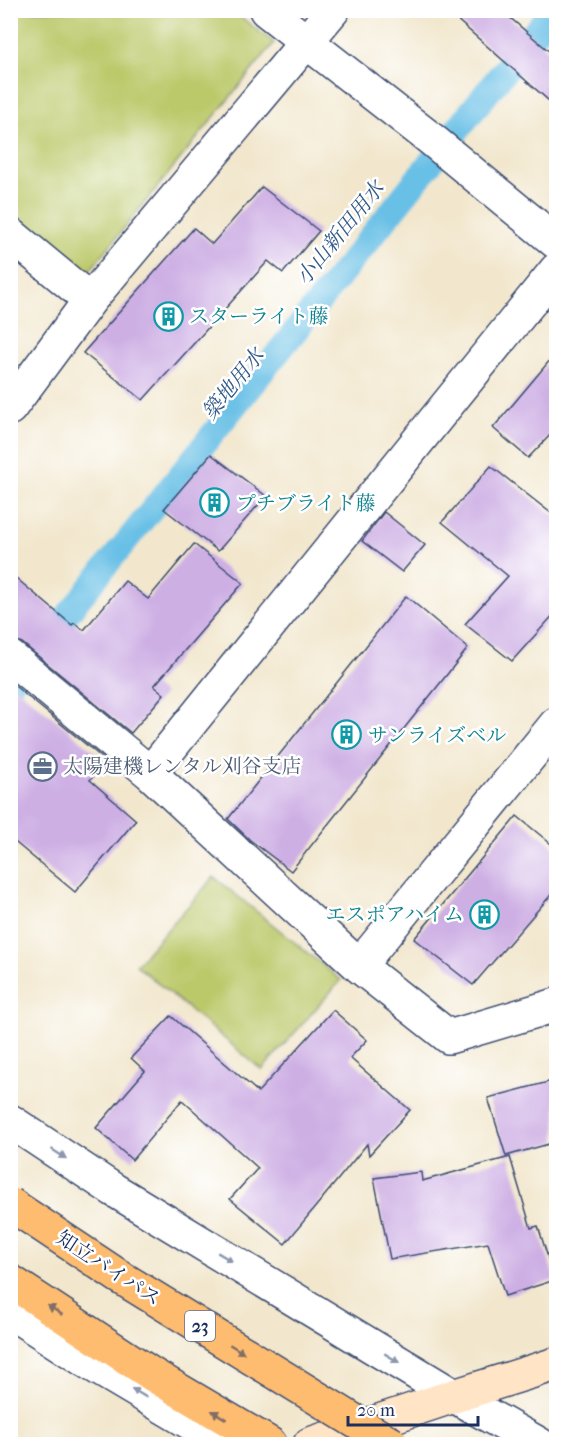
<svg xmlns="http://www.w3.org/2000/svg" width="567" height="1455" font-family="'IM FELL French Canon','Noto Serif JP',serif">
<rect width="100%" height="100%" fill="#fff"/>
<filter id="ink" filterUnits="userSpaceOnUse"><feTurbulence type="fractalNoise" baseFrequency=".0167" numOctaves="2"/><feDisplacementMap in="SourceGraphic" scale="12" xChannelSelector="R" yChannelSelector="G"/><feConvolveMatrix kernelMatrix="1 2 1 2 8 2 1 2 1" color-interpolation-filters="sRGB"/></filter>
<filter id="wash" filterUnits="userSpaceOnUse"><feTurbulence type="fractalNoise" baseFrequency=".008" numOctaves="4" result="noise"/><feDisplacementMap in="SourceGraphic" scale="24" xChannelSelector="R" yChannelSelector="G"/><feGaussianBlur stdDeviation="1.35" result="paint"/><feColorMatrix in="noise" values="0 0 0 0 0 0 0 0 0 0 0 0 0 0 0 0 0 1.4 0 .05"/><feComposite in="paint" operator="in"/></filter>
<g filter="url(#wash)">
<rect width="100%" height="100%" fill="#f2e7cd"/>
<path fill="#bcc96a" stroke="#6c7c64" stroke-width="1.5" d="M10,11H233L274,43L87,274L11,212Z
M214,877L341,980L262,1070L136,965Z"/>
<g fill="none" stroke-linecap="round" stroke-linejoin="round">
<path stroke="#69c0e6" stroke-width="14" d="M49,630L545,10
M10,693L556,17"/>
</g>
<g id="blocks">
<path fill="#cdafe4" d="M446,10H501L556,57V107Z
M262,187L319,231L283,273L268,261L143,400L83,353L194,228L212,244Z
M556,353V429L528,458L493,428Z
M211,454L266,496L218,551L164,509Z
M491,466L556,517V612L512,661L465,624L508,576L442,522Z
M384,512L425,545L402,572L362,541Z
M194,544L243,583L154,686L164,694L131,733L22,643L10,639V573L72,625L74,623L84,630L125,581L148,599Z
M406,596L468,648L291,871L250,840L228,819Z
M10,682L106,761L90,780L136,820L75,892L10,838Z
M517,816L556,848V889L473,985L414,939Z
M333,1010L367,1040L350,1058L410,1110L369,1155L367,1144L285,1244L230,1199L258,1168L182,1100L132,1160L96,1128L145,1071L131,1058L171,1016L258,1092Z
M556,1080V1142L506,1156L488,1098Z
M510,1157L531,1228L538,1226L555,1280L505,1296L488,1243L390,1259L374,1178L421,1172L422,1181Z"/>
</g>
</g>
<g filter="url(#ink)">
<use href="#blocks" fill-opacity="0" stroke="#3b4b6f" stroke-width="1.5"/>
<g fill="none" stroke-linecap="round" stroke-linejoin="round">
<defs>
<path id="street" d="M266,10L431,139L556,242
M10,234L90,300
M10,408L90,300L333,10
M10,657L150,773L359,966L449,1037L556,1005
M150,773L556,270
M359,966L556,724
M10,1121L114,1190L454,1396L539,1444
M10,1312L81,1358L226,1444"/>
<path id="secondary" d="M310,1444L454,1396L556,1364"/>
<path id="highway" d="M10,1281L153,1375L270,1444"/>
</defs>
<use href="#street" stroke="#3b4b6f" stroke-width="36"/>
<use href="#secondary" stroke="#3b4b6f" stroke-width="36"/>
<use href="#highway" stroke="#3b4b6f" stroke-width="36"/>
<use href="#street" stroke="#fff" stroke-width="33"/>
<use href="#secondary" stroke="#ffe4c6" stroke-width="33"/>
<use href="#highway" stroke="#febc70" stroke-width="33"/>
<defs>
<path id="highway-bridge" d="M10,1204L120,1277L392,1444"/>
</defs>
<use href="#highway-bridge" stroke="#3b4b6f" stroke-width="36" stroke-linecap="butt"/>
<use href="#highway-bridge" stroke="#febc70" stroke-width="33"/>
</g>
<defs><path id="oneway-solid" d="M-6-.8H1V-3.2L6.5 0L1 3.2V.8H-6Z" transform="scale(1.5)"/></defs>
<g fill="#8d97ae">
<use href="#oneway-solid" transform="translate(59 1154) rotate(33)"/>
<use href="#oneway-solid" transform="translate(225 1257) rotate(31)"/>
<use href="#oneway-solid" transform="translate(392 1358) rotate(31)"/>
<use href="#oneway-solid" transform="translate(139 1393) rotate(-149)"/>
</g>
<g fill="#816e66">
<use href="#oneway-solid" transform="translate(55 1310) rotate(-147)"/>
<use href="#oneway-solid" transform="translate(237 1349) rotate(32)"/>
<use href="#oneway-solid" transform="translate(219 1415) rotate(-149)"/>
</g>
</g>
<defs>
<symbol id="building-ring" viewBox="-11 -11 22 22"><circle r="9.5" fill="#fff" stroke="#0f9aa8" stroke-width="1.5"/><path d="M-4-6H4V6H1V3H-1V6H-4ZM-2.5-4.3h1.7v1.8h-1.7ZM.8-4.3h1.7v1.8H.8ZM-2.5-1h1.7V.8h-1.7ZM.8-1h1.7V.8H.8Z" fill="#0f9aa8"/></symbol>
<symbol id="office-ring" viewBox="-11 -11 22 22"><circle r="9.5" fill="#fff" stroke="#5c6f8a" stroke-width="1.5"/><path d="M-6-3h4V-5.5h4V-3h4V5H-6ZM-1-4.5V-3h2v-1.5ZM-6 0V1H6V0Z" fill="#5c6f8a"/></symbol>
</defs>
<g fill-rule="evenodd">
<use href="#building-ring" x="152" y="300" width="33" height="33"/>
<use href="#building-ring" x="198" y="486" width="33" height="33"/>
<use href="#building-ring" x="330" y="718" width="33" height="33"/>
<use href="#office-ring" x="26" y="750" width="33" height="33"/>
<use href="#building-ring" x="468" y="898" width="33" height="33"/>
</g>
<g text-anchor="middle" stroke-width="5" stroke-linejoin="round" paint-order="stroke">
<rect fill="#fff" stroke="#5f6d8e" stroke-width="1.5" x="185" y="1311" width="30" height="30" rx="4.5"/>
<g font-size="18" font-weight="bold" fill="#1b2f5e">
<text x="200" y="1332">23</text>
</g>
<g font-size="20" fill="#0d838f" stroke="#fff" text-anchor="start">
<text x="189" y="323">スターライト藤</text>
<text x="236" y="510">プチブライト藤</text>
<text x="368" y="742">サンライズベル</text>
<text x="464" y="921" text-anchor="end">エスポアハイム</text>
</g>
<g font-size="20" fill="#4e5e75" stroke="#fff" text-anchor="start">
<text x="63" y="773">太陽建機レンタル刈谷支店</text>
</g>
<g font-size="20" fill="#1b2f5e" stroke="#fff">
<text transform="translate(109 1268) rotate(33)" y="7">知立バイパス</text>
</g>
<g font-size="21" font-style="italic" fill="#325a87" stroke="#fff">
<text transform="translate(340 233) rotate(-51)" y="7">小山新田用水</text>
<text transform="translate(233 384) rotate(-51)" y="7">築地用水</text>
</g>
</g>
<rect width="567" height="1455" fill="none" stroke="#fff" stroke-width="36"/>
<path d="M348 1416v9h130v-9" fill="none" stroke="#1b2f5e" stroke-width="3"/>
<text x="357" y="1416" font-size="18" fill="#1b2f5e" stroke="#ffffff" stroke-width="4.5" paint-order="stroke">20 m</text>
</svg>
